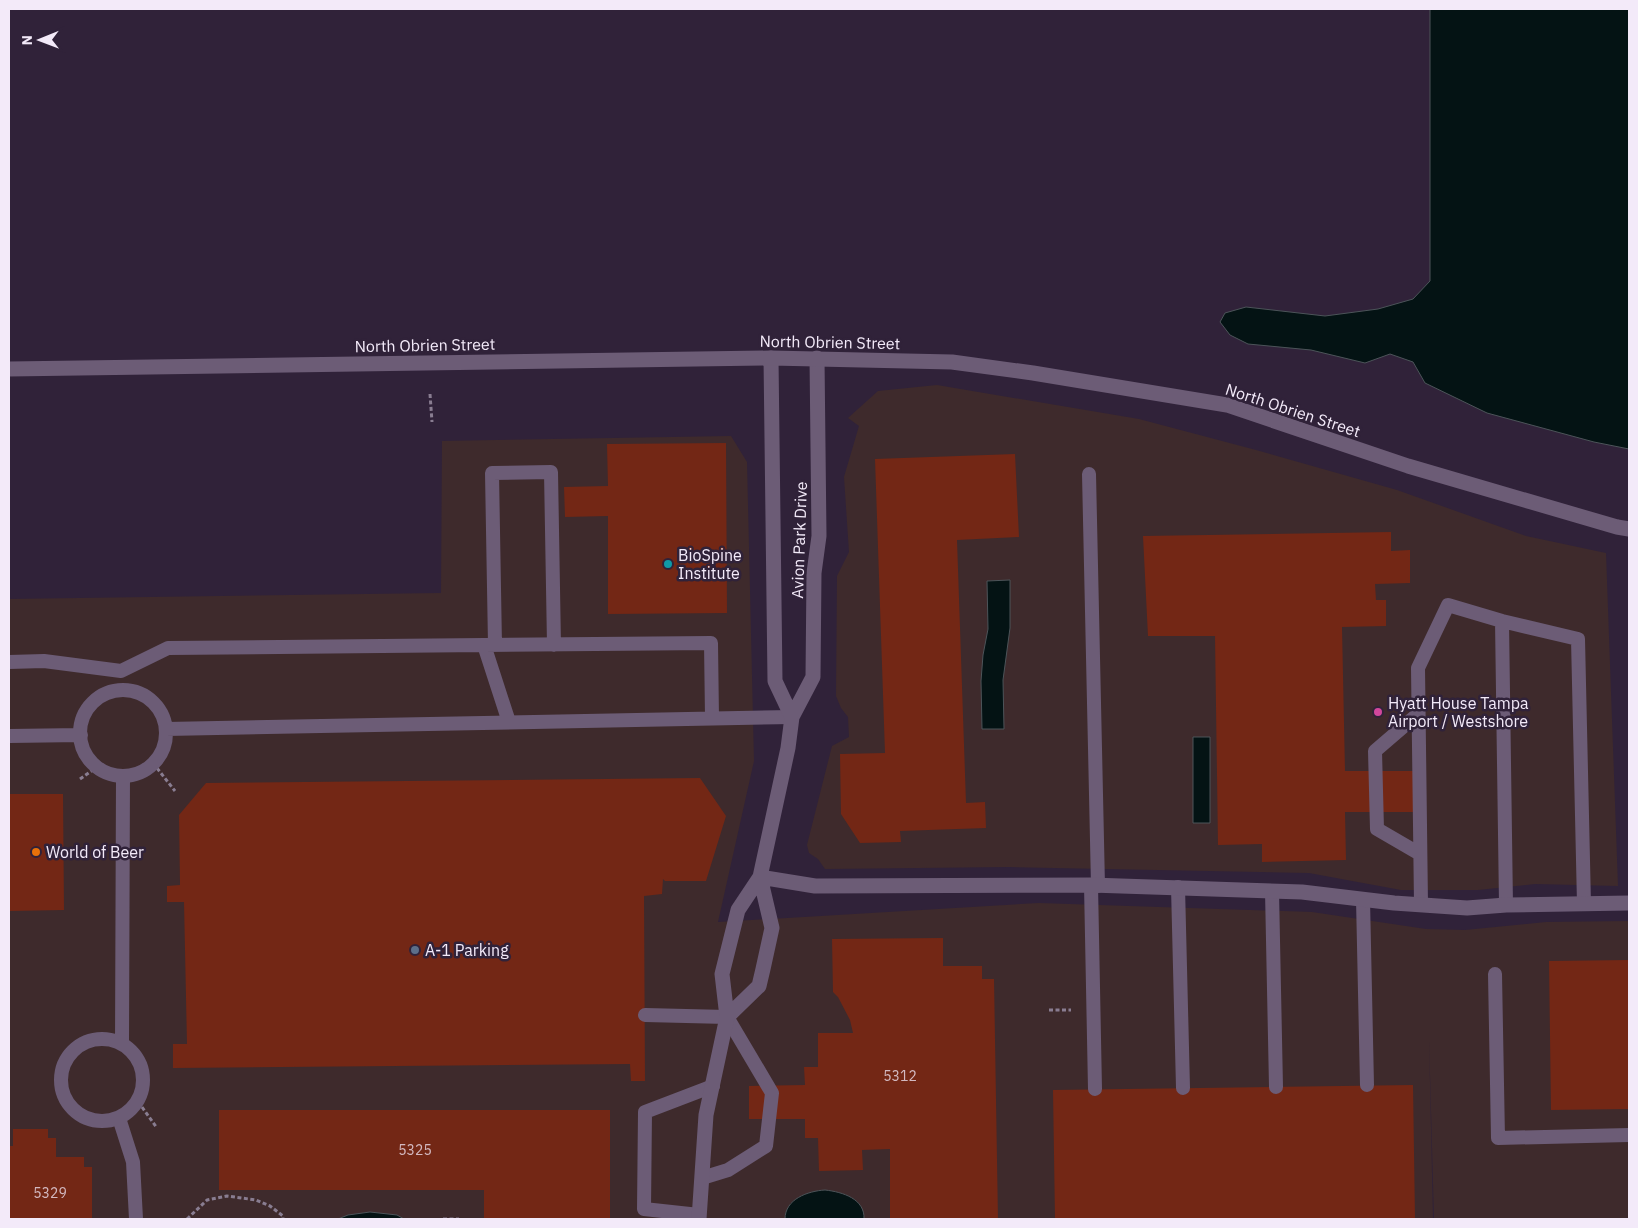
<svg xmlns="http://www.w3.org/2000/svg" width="1638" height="1228" font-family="'IBM Plex Sans',sans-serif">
<rect width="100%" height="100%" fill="#302239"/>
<path fill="#3e2a2c" d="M937,385L1139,419L1256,450L1397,490L1526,536L1606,553L1618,886L1535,884L1478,890H1401L1309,873L1009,867L825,869L818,859L809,853L807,845L832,746L849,737L848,717L841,708L836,696L837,576L849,552L844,477L859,426L848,418L878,391Z
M731,436L747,462L754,761L718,922L1039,903L1312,912L1426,929L1465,930L1546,922L1629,921V1219H1434L1429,1038L1433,1219H9V599L441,593L442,441Z"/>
<path fill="#041314" stroke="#4c5459" d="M1430,9H1629V449L1594,442L1487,413L1425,383L1413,362L1390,354L1365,363L1311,350L1248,344L1230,335L1220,322L1225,313L1246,307L1325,316L1378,309L1413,299L1430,281Z
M1010,580V628L1003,680L1004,729H982L981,681L983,655L988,629L987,581Z
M1193,737H1210V823H1193Z
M825,1190C843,1192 865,1199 864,1219H785C785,1199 808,1191 825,1190Z
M370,1212L397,1215L404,1219H338L348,1215Z"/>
<path fill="#732715" d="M726,443L727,613L608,614V516L565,517L564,487L608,486L607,444Z
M1015,454L1019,537L957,540L966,803L985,802L986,828L900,831L901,842L860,843L841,814L840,754L885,753L875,459Z
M1391,532V551L1410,550V583L1375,584L1376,600H1386V626L1342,627L1345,771H1415V812H1345L1346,860L1262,862V844L1218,845L1215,636H1148L1143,536Z
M700,778L726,816L706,881H665L663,879L662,894L644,896L645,1081H631L630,1064L173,1068V1044H187L184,902H167V886L180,885V883L179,815L206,783Z
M9,794H63L64,910L9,911Z
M943,938V966H982V979H994L998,1219H890V1149L862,1150L863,1170L819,1171L818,1138H805V1119H749V1086L805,1085L804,1067H818V1033H853L850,1020L838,997L833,992L832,939Z
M1629,960V1109L1551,1110L1549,961Z
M1413,1085L1415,1219H1055L1053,1090Z
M219,1110H610V1219H484V1190H219Z
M13,1129H48V1138H56V1157H84V1167H92V1219H9V1146H13Z"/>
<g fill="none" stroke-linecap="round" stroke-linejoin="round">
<path stroke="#897d91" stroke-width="3" stroke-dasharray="4 2.5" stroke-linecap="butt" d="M430,394L432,422
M153,763L175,791
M80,779L97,767
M1049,1010H1071
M142,1107L157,1128
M187,1219L207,1200L227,1196L256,1200L270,1206L283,1216V1219
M443,1219H459"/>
<path stroke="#6c5c76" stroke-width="14" d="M1089,474L1098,886
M1502,621L1506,905
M484,645L509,722
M495,645L492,473L551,472L554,645
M9,662L44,661L121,671L168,648L711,643L712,718
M80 733a43 43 0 1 1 86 0a43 43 0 1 1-86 0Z
M1418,714L1375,751L1377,829L1420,854
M166,729L792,717
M9,736L81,735
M1091,885L1095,1089
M1178,887L1183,1088
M1272,891L1276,1087
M1363,899L1367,1085
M1421,904L1418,668L1448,605L1502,621L1578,639L1584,904
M1495,974L1498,1138L1629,1135
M645,1015L727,1017L772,1093L766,1146L728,1170L702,1178
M61 1080a41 41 0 1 1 82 0a41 41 0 1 1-82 0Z
M122,1044L123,776
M119,1118L133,1162L136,1219
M699,1215L644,1209L645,1112L713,1086"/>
<path stroke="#6c5c76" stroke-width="15" d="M771,358L775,681L792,717
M760,877L815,886L1091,885L1302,892L1394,903L1467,908L1506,905L1629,903
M727,1017L759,986L763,969L772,928L760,877
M699,1219L706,1115L727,1017L722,974L738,910L760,877L788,748L792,717L813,677L814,573L819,536L817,358"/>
<path stroke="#6c5c76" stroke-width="15" d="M9,369L771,358L952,362L1033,373L1227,405L1408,466L1617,527L1629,529"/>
</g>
<circle fill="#0f9aa8" stroke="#302239" stroke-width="2" cx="668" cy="564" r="5"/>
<circle fill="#d1479c" stroke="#302239" stroke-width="2" cx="1378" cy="712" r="5"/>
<circle fill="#e8710a" stroke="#302239" stroke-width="2" cx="36" cy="852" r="5"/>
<circle fill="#5c6f8a" stroke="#302239" stroke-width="2" cx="415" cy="950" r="5"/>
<g text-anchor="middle" stroke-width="5" stroke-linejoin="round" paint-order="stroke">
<g font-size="14" fill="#d3b9c0">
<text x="900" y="1081">5312</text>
<text x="415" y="1155">5325</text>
<text x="50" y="1198">5329</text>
</g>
<g font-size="16" fill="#f3eaf9" stroke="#302239">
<text transform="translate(830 342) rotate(1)" y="6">North Obrien Street</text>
<text transform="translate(425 345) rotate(-1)" y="6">North Obrien Street</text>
<text transform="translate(1293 410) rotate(18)" y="6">North Obrien Street</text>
<text transform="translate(799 540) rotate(-88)" y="6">Avion Park Drive</text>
</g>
<g font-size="16" fill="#f3eaf9" stroke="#302239" text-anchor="start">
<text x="678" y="561">BioSpine<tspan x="678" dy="18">Institute</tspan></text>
<text x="1388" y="709">Hyatt House Tampa<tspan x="1388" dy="18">Airport / Westshore</tspan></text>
<text x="46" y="858">World of Beer</text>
<text x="425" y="956">A-1 Parking</text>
</g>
</g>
<rect width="1638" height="1228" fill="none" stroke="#f3eaf9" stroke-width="20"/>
<g transform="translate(40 40) rotate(269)" stroke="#302239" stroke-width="4" paint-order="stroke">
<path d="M0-4L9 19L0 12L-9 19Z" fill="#f3eaf9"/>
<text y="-8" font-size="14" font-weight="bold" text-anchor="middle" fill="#f3eaf9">N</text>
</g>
</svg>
